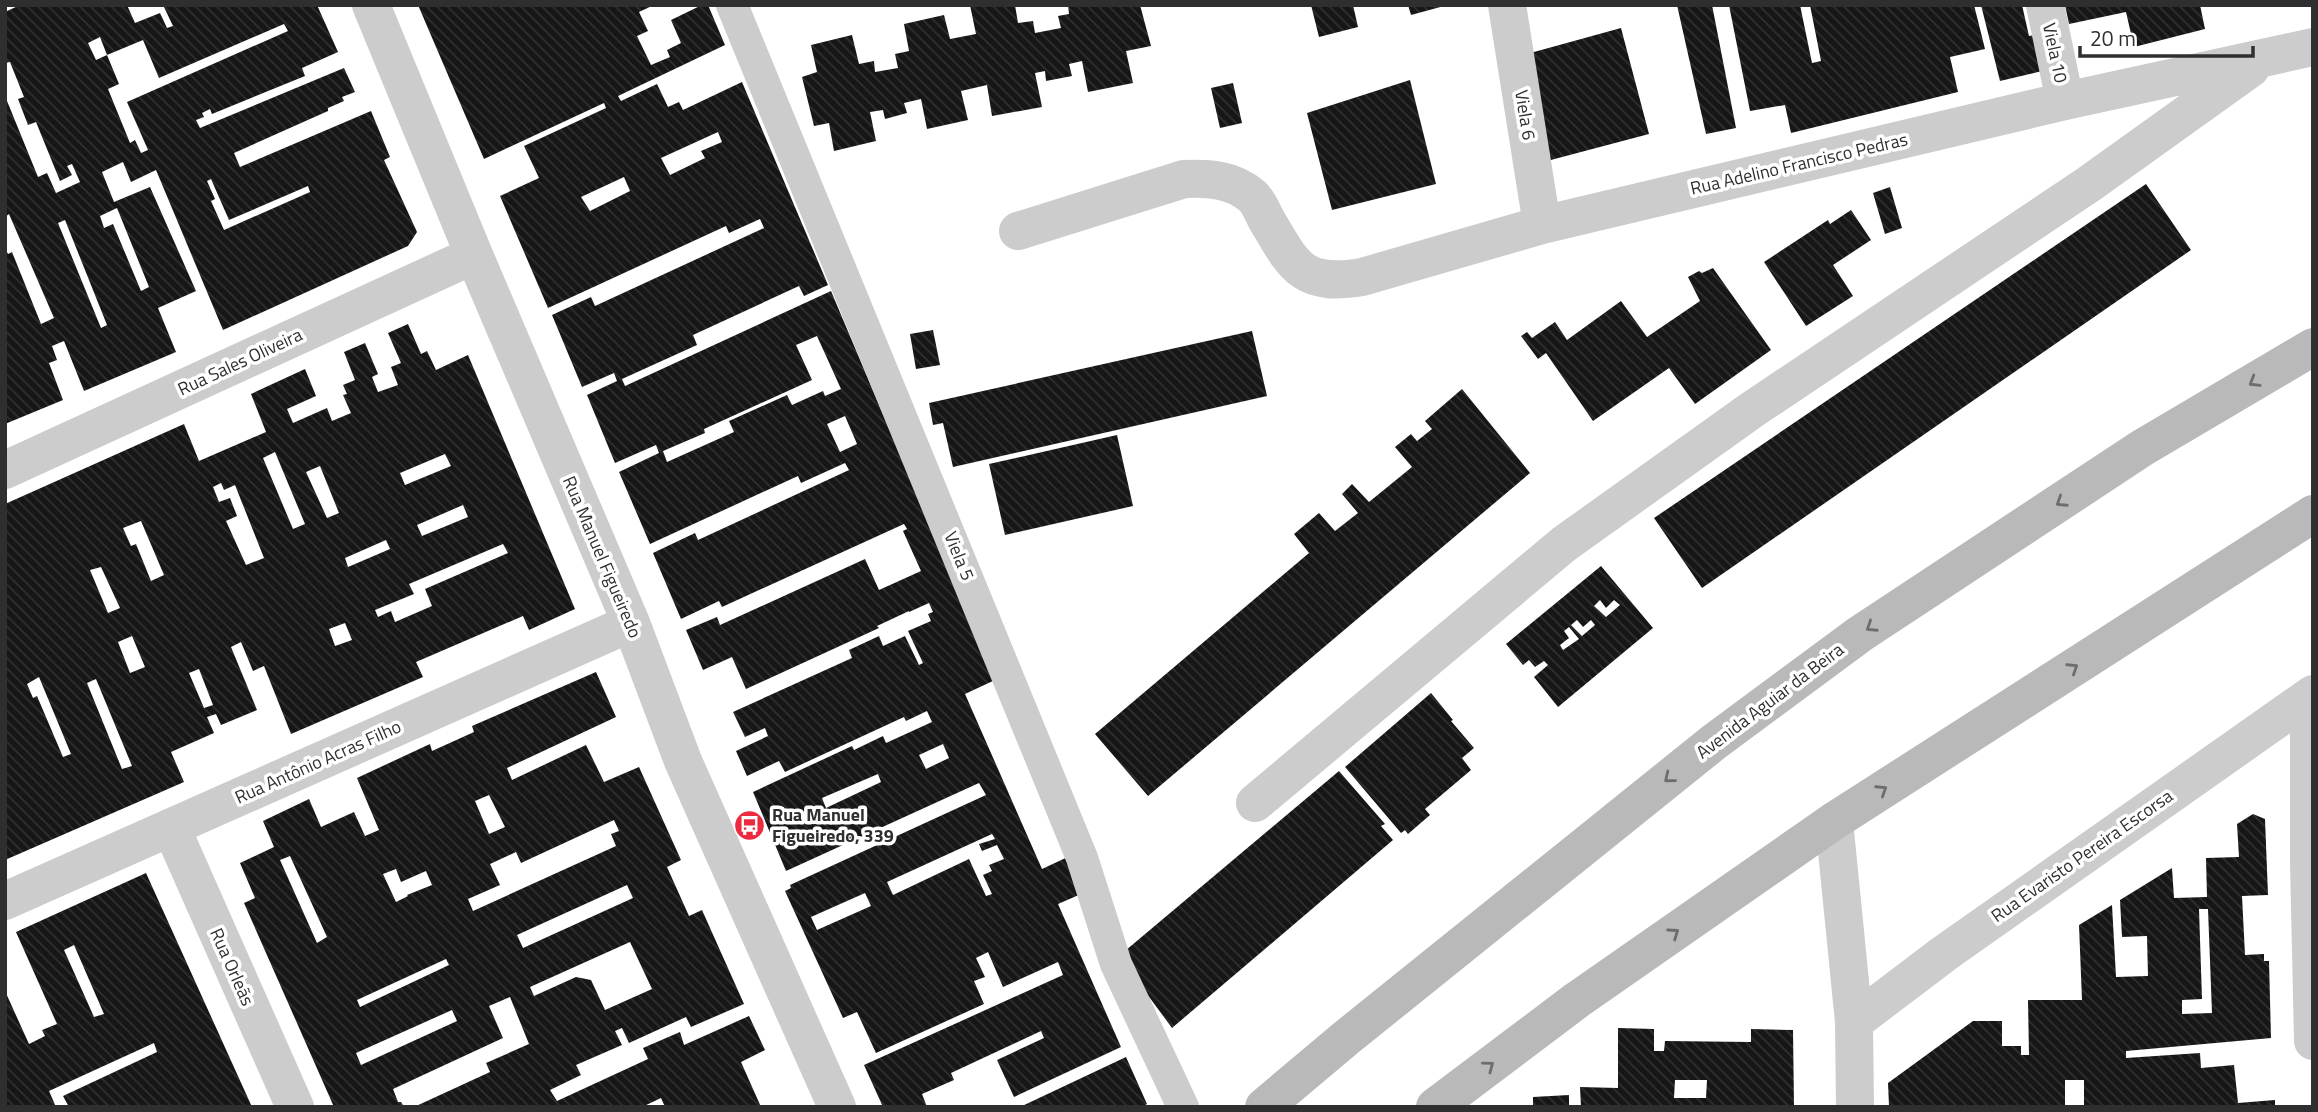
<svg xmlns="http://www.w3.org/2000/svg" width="2318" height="1112" font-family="'Titillium Web',sans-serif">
<defs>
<pattern id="building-back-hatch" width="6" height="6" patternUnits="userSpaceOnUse" patternTransform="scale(1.75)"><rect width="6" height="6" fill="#161616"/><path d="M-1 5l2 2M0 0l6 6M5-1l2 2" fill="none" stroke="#303030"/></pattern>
</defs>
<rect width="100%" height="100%" fill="#fff"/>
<path fill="url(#building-back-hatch)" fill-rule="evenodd" d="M20,5H127L135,23L160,13L167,28L173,26L163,5H317L338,52L302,68L305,76L212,114L210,109L202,113L204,117L196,120L200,128L344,68L355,92L342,97L344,101L328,108V111L234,153L240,167L371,111L390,157L384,160L417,232L408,246L223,330L156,170L131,182L123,162L102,172L114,202L150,187L196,291L158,308L176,352L84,391L64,341L52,346L57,360L49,363L63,400L5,424V248L8,254L12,252L41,324L54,318L9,214L5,217V96L38,177L47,173L56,193L80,182L72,164L67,166L72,175L60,181L36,122L28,125L18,99L24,97L10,62L5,63V12ZM284,24L288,31L127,102L148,150L141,153L135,140L130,143L108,89L119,84L107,55L96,60L88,43L100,37L107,55L143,40L159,78ZM211,179L229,220L308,186L310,192L224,230L211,201L215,199L207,181ZM117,208L149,287L141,291L113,224L104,228L100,216ZM65,220L107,325L101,328L58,223Z
M418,5H654L639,12L648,31L637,36L651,65L670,57L667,50L681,43L671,20L702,5H708L725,45L618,96L621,101L657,84L668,107L679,102L683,110L742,82L828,285L804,296L799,286L693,335L697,345L622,379L625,386L831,291L995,680L965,694L1042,869L1072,855L1088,891L1058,904L1121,1047L1014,1097L997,1060L1044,1038L1041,1031L951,1073L954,1080L922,1094L927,1107H883L864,1065L1063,975L1058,962L1003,987L988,952L976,958L985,977L974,981L984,1004L876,1053L857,1012L843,1018L785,891L791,888L790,885L986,795L979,783L786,871L753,792L852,746L854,750L883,736L886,743L932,722L927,711L906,721L904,717L785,772L779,761L747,776L736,751L768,736L765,728L745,737L733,712L852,658L849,650L879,636L883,646L905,636L919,665L923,663L908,631L931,621L928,614L933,612L929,603L909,612V611L877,626L879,628L746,689L732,657L703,670L686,630L717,617L720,625L865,559L879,590L921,571L903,531L907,529L904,524L722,607L719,601L681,619L653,553L695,533L698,540L849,470L845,463L801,483L798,476L650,544L619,472L659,453L656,445L615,463L587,395L617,381L614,373L582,387L552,315L591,297L595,306L764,228L760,219L729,233L726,226L548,308L500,196L539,178L524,146L606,108L604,103L484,159ZM718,132L722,142L701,151L705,158L670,175L661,158ZM624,177L630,191L590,211L581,197ZM817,336L841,389L825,396L823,391L792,405L787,395L729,421L734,432L667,462L663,451L705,433L704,429L812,380L796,345ZM845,416L857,444L840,452L827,424ZM943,744L949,758L926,769L919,755ZM878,774L881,782L826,808L822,798ZM992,834L995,839L979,844L982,851L997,845L1004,859L989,865L992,871L983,875L992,894L986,896L969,859L893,895L887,882ZM865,893L871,906L817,930L811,917Z
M970,5H1015L1018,23L1033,21L1035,33L1061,28L1058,16L1069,14L1068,5H1140L1151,46L1126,51L1133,83L1088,92L1082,61L1069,64L1072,76L1046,81L1045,71L1035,73L1042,107L992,116L987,85L961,91L968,120L927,129L921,99L904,103L907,113L885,119L883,110L870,112L876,141L834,151L829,123L814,126L802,77L817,72L811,45L852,35L859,64L874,61L875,72L898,68L895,54L909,51L904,24L944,15L950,39L976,34Z
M1311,5H1353L1358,27L1319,37Z
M1408,5H1444V6L1411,15Z
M1677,5H1712L1736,128L1706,134Z
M1729,5H1800L1812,63L1821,61L1810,5H1974L1985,49L1950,57L1958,92L1791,133L1785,105L1750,111Z
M1981,5H2022L2029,36L2034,35L2042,71L2000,81Z
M2065,5H2200L2205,29L2134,47L2126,12L2069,24Z
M1621,28L1649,134L1547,161L1519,56Z
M1410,80L1436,184L1332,210L1307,113Z
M1233,83L1242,123L1220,128L1211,88Z
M2146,184L2191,250L1702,588L1654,518Z
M1890,187L1902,228L1885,234L1873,193Z
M1851,210L1871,240L1833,265L1853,296L1806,326L1764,262L1828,220L1830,224Z
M1713,268L1771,350L1695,404L1669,368L1593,421L1546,353L1538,359L1521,336L1527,332L1532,338L1555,322L1567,340L1621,301L1647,337L1700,301L1688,277L1699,271L1702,273Z
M408,324L421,354L427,351L436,370L468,355L575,609L529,630L523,616L416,662L423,677L291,734L264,666L253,671L241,642L231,647L257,710L221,725L216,714L207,717L214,733L171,752L184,782L5,860V504L184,424L199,461L266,432L251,394L305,369L316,396L287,409L293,423L327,408L332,421L351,413L343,395L347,394L343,385L355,380L344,352L365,343L378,374L372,377L378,392L398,385L391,367L401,363L388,333ZM275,452L305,524L293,529L263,458ZM445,454L451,466L405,485L400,473ZM320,466L339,513L327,518L306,472ZM221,483L224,490L235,485L264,558L246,565L226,521L237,516L230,498L219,502L213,487ZM463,505L468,517L422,536L417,525ZM141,521L164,575L151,581L136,544L131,546L123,528ZM386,540L390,549L348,567L345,558ZM503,544L508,553L425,589L432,606L395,622L391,611L378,617L375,610L414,594L409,584ZM101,567L120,608L108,613L90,570ZM345,623L352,640L335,646L329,629ZM132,636L145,667L130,673L118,642ZM199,669L213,705L204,708L189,673ZM39,677L71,754L63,757L37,696L33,698L27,684ZM96,679L132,766L122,769L87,683Z
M933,330L940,365L916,369L910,334Z
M1252,331L1267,396L953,467L943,423L933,425L929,403Z
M1462,389L1530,473L1148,796L1095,734L1309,553L1294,534L1319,513L1335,531L1358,513L1342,494L1352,484L1369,502L1412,467L1395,447L1411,434L1417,441L1432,429L1425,421Z
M1117,435L1133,506L1005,535L989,464Z
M1601,566L1653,628L1558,707L1534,677L1548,665L1544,661L1535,667L1529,660L1523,665L1506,644ZM1600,600L1606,608L1614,600L1620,605L1606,617L1594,606ZM1577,620L1583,627L1591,620L1595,625L1582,636L1571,625ZM1569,627L1579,639L1563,650L1560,645L1569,638L1564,631Z
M596,672L616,717L507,768L512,780L586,745L604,782L639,767L681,860L667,867L689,916L702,910L744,1004L691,1027L686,1017L629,1043L622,1028L615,1031L622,1045L576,1065L581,1075L550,1090L557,1101L648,1059L643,1048L680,1032L684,1045L749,1016L765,1050L741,1062L761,1107H665L661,1098L642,1107H414L490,1072L486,1063L529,1044L510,997L489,1006L503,1038L393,1089L398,1102H401L404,1107H334L244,903L255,898L240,863L274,847L263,821L309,799L321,827L354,812L365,836L379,830L357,778L430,744L432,751L474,732L472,726ZM489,795L505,827L489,834L475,801ZM614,820L619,831L611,834L616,846L473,911L468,899L500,885L490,864L516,852L521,863ZM290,856L327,937L317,943L280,860ZM396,869L401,882L426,871L432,885L407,895L408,896L396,902L383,874ZM627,885L633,898L523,948L517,935ZM630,942L652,989L605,1010L591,980L576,977L534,996L530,987ZM446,959L449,965L360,1007L357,1000ZM452,1010L457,1021L361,1065L356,1053Z
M1431,693L1453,720L1451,721L1474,748L1462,758L1471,770L1425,809L1430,815L1408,834L1405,830L1401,833L1345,767Z
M1339,771L1385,824L1381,826L1393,840L1172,1028L1119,956Z
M2253,814L2265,819L2268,895L2242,896L2245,955L2264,954V961H2269L2271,1038L2126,1051V1058L2200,1053L2201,1068L2234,1065L2238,1103L2275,1100V1107H2084V1080H2065V1107L1889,1106L1888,1083L1973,1021H2002V1046H2021V1055H2029L2028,1000H2082L2079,925L2112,905L2116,977L2148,976L2147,936L2122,937L2120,900L2172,868L2174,898L2207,897L2206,858L2239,857L2237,824ZM2199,909H2208L2212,1013L2182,1014V1000L2202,999Z
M146,873L252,1107H69L63,1096L157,1052L154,1043L49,1091L56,1107H5V991L29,1044L45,1036L42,1030L57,1024L16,932ZM74,945L104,1014L94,1017L64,950Z
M1618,1028L1654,1029V1051H1664L1665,1041L1751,1042V1029L1793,1030L1794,1107H1581L1580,1087L1618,1088ZM1675,1080H1707L1706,1098H1674Z
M1126,1057L1147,1104L1142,1107H1020Z
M1569,1095V1107H1533V1097Z"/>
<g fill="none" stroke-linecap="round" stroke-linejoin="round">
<path stroke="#ccc" stroke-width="32" d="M732,5L1082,858L1116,964L1183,1107"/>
<path stroke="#ccc" stroke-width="38" d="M371,5L474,255L631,623L683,761L837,1107
M1507,5L1542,225
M2045,5L2065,101
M1018,231L1184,179C1208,178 1232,179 1252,196C1258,201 1262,211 1266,219C1294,266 1301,287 1362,277L1542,225L2065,101L2313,47
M5,470L474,255
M2309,697V862L2313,1041
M1255,803L1564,544L1753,409L2089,184L2251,68
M1834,821L1854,1022L1855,1107
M171,827L295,1107
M5,901L631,623
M1854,1022L1945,953L2313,694"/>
<path stroke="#b9b9b9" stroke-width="38" d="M1264,1107L1346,1038L1714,742L1860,634L2142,448L2313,347
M1435,1107L1577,1000L1834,821L2313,514"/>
</g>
<defs><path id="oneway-chevron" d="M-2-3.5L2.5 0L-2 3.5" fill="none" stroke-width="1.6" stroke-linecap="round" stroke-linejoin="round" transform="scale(1.75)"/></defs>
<g stroke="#6d6d6d">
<use href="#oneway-chevron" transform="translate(2254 382) rotate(149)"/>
<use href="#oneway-chevron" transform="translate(2061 502) rotate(147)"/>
<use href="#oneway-chevron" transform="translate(1871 627) rotate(147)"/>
<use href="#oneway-chevron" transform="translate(2073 668) rotate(-33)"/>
<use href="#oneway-chevron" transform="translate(1669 778) rotate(141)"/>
<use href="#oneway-chevron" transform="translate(1882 790) rotate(-33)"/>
<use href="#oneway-chevron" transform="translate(1674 933) rotate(-35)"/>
<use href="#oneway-chevron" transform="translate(1489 1066) rotate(-37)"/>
</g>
<defs>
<symbol id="bus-disc" viewBox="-11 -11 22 22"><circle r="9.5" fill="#ec2b41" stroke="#fff"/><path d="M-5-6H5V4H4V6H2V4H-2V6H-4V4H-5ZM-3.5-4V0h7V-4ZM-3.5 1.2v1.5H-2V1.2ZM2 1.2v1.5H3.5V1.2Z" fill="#fff"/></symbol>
</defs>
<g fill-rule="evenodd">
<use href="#bus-disc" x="732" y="808" width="35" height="35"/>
</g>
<g text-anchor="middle" stroke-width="7" stroke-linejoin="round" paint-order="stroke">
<g font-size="18" fill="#2f2f2f" stroke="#fff">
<text transform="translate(2055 53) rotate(78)" y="6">Viela 10</text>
<text transform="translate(1525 115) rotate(81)" y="6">Viela 6</text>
<text transform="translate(1799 164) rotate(-13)" y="6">Rua Adelino Francisco Pedras</text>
<text transform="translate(240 362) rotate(-25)" y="6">Rua Sales Oliveira</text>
<text transform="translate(959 556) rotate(68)" y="6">Viela 5</text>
<text transform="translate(602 557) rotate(67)" y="6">Rua Manuel Figueiredo</text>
<text transform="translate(1770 701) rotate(-37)" y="6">Avenida Aguiar da Beira</text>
<text transform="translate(318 762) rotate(-24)" y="6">Rua Antônio Acras Filho</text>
<text transform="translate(2082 856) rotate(-35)" y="6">Rua Evaristo Pereira Escorsa</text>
<text transform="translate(232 967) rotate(66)" y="6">Rua Orleãs</text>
</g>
<g font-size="18" font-weight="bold" fill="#2f2f2f" stroke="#fff" text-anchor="start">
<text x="772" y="821">Rua Manuel<tspan x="772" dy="21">Figueiredo, 339</tspan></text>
</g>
</g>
<rect width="2318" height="1112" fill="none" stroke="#2f2f2f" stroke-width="14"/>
<path d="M2080 46v10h173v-10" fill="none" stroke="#2f2f2f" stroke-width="3.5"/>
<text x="2090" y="46" font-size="21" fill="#2f2f2f" stroke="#ffffff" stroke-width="5" paint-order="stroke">20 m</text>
</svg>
